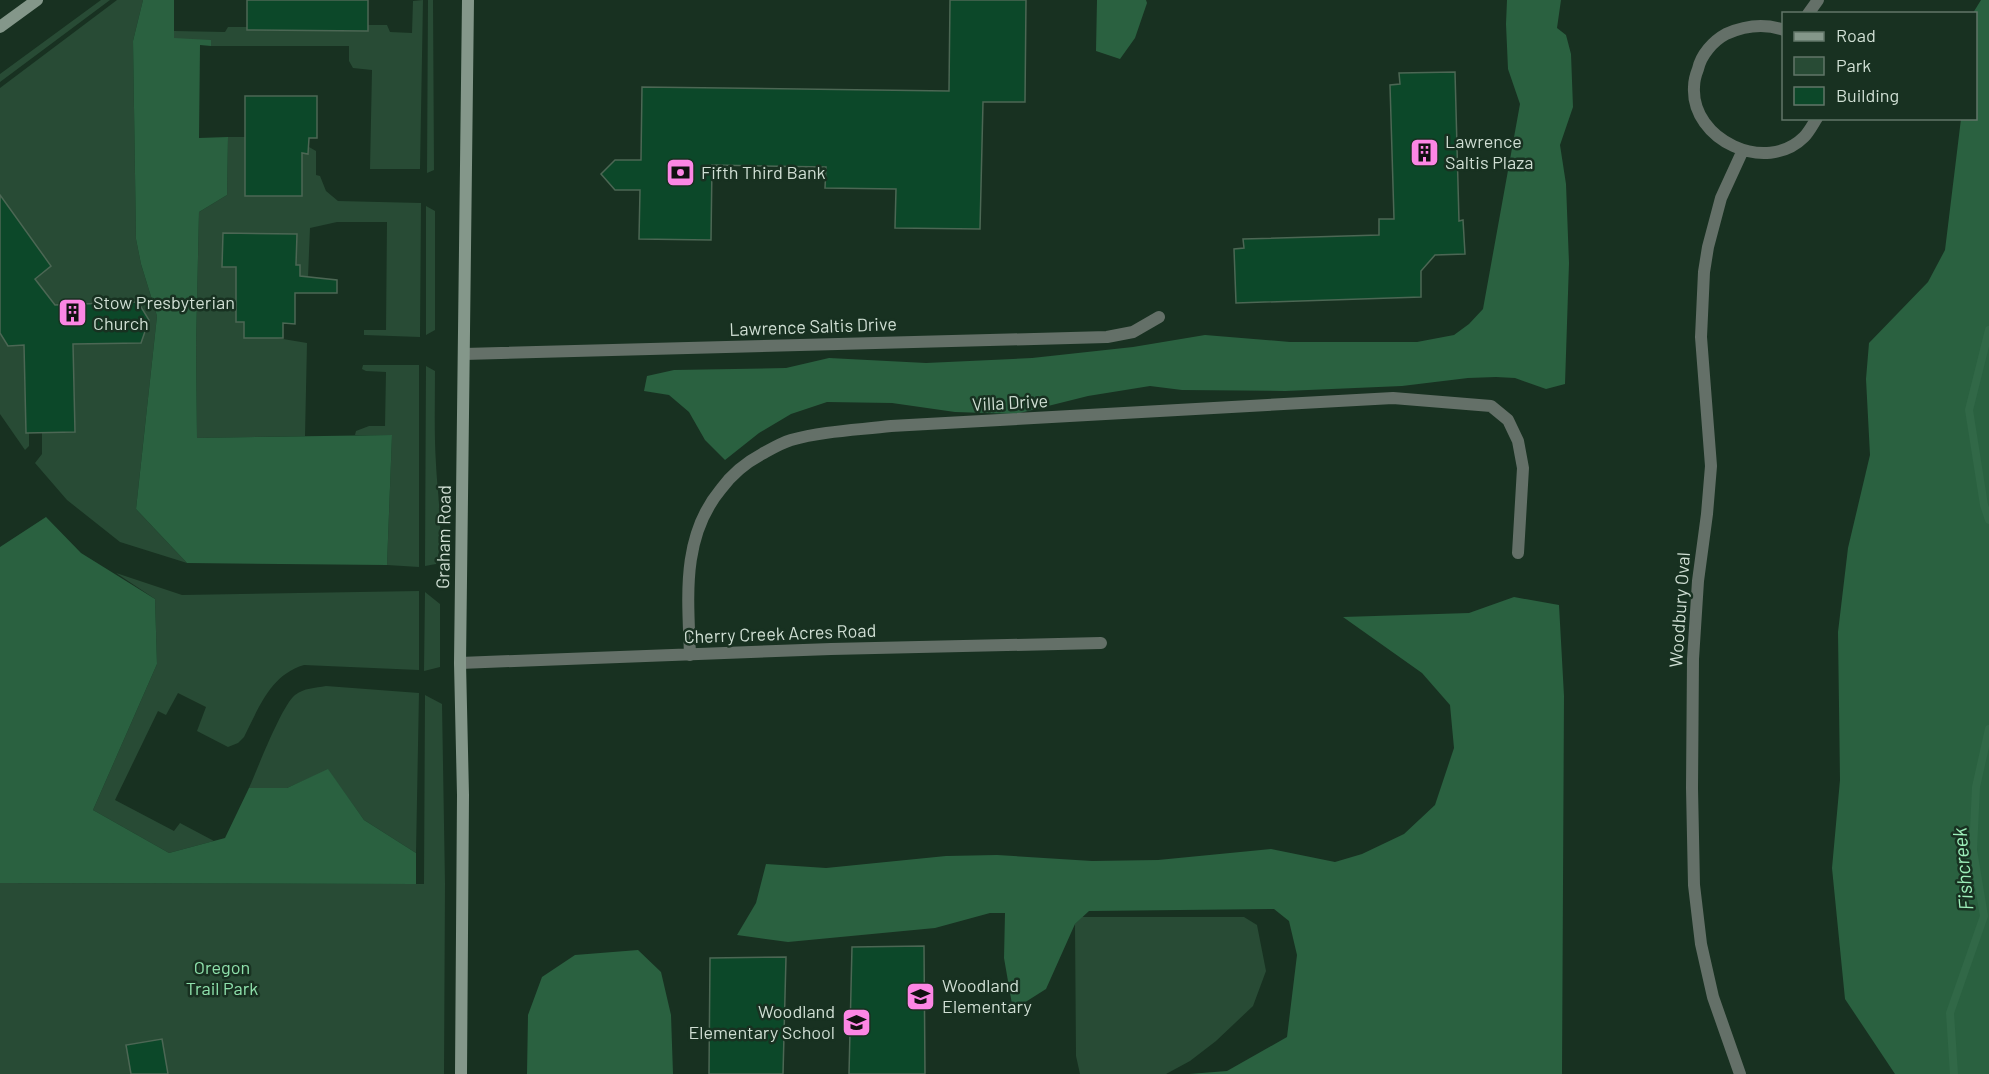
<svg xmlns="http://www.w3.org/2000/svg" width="1989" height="1074" font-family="Barlow,sans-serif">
<rect width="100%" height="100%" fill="#183121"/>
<path fill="#284b35" d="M101,0H110L0,82V74Z
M117,0H143L133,41L136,239L141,264L157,316L136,509L187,563L120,542L67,500L35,463L42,454V433L75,432L73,344L141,343L55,305L35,279L51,266L0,195V88Z
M423,0L420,169H370L372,70L353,68L349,61V46H211V41L157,38H174V31L225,32L228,27H247V30L367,31L368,25H387L390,32L412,33L413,1Z
M428,0H433L434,170L427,173Z
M228,137H245V196H302V153H308L309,147L316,151V175L320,176L326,191L338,201L421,203L420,337L364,335V330H386L387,222H337L310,228L308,277L300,276V265H296L297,234L223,233L222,266L236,267V322H244V338H277L307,343L305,436L197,438L196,346L199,212L227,195Z
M426,206L435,211V330L426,335Z
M0,333L8,346L24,345L26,433H29V446L25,450L0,414Z
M363,365H419V567L387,565L392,435H355L356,431L369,426H385L386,372L366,371L362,369Z
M426,366L435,371C435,402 434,433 436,464C437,491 445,539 436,564L425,566Z
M116,573L182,595L419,591V670L304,665C270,675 259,708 244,737L238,743L228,747L197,731L206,707L178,693L166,715L158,711L115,800L174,831L180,823L214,841L169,853L93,810L157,664L155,599Z
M425,592L440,604V667L424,671Z
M326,686L419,693L416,853L364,820L328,770L287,788H249C257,770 282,705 295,695C304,688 315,688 326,686Z
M425,695L442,704L445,884L444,1074H0V883L424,884Z
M1082,917H1244L1257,925L1266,971L1253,1006L1216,1041L1190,1061L1166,1074H1080L1076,1056L1075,924Z"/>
<path fill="#2a6140" d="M143,0H174V38L211,40V46L200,45L199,138L228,137L227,195L199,212L196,346L197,438L392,435L387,565L187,563L136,509L157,316L141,264L136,239L133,41Z
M1097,0H1146L1147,3L1135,38L1120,59L1096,51Z
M1507,0H1561L1557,28L1566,35L1571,54L1573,107L1560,145L1566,184L1569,263L1565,384L1546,389L1515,378L1496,377L1468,378L1402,386L1285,391L1182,390L1150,386L1088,396L1016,414L955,412L892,403L827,402L791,414L759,433L725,460L705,440L689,412L669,395L644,391L647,376L674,370L786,368L829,358L926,363L1032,358L1133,347L1205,335L1290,342H1417L1454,335L1469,324L1483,309L1520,104L1508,69L1506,24Z
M1981,0H1989V1074H1895L1845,999L1832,868L1840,780L1838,632L1848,548L1870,455L1866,379L1869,343L1928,282L1945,250L1961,119L1976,118V14L1973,13Z
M46,517L81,553L155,599L157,664L93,810L169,853L225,838L249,788H287L328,769L364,820L416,853V884L0,883V547Z
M1514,597L1559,605L1564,696L1562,1074H1189L1227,1071L1287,1037L1297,955L1289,921L1274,909L1089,911L1075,924L1046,989L1013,1010L1004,958L1005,913H990L935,928L788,942L737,935L756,903L766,864L826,868L946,856L997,855L1092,861L1158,860L1271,849L1335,862L1362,854L1404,834L1435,805L1454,748L1450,705L1422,673L1343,617L1469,613Z
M638,950L661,972L671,1015L673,1074H527L528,1015L542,977L575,955Z"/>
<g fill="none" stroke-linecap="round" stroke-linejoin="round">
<path stroke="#316847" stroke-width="8" d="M1989,330L1969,410L1984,505L1989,520
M1954,1074L1950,1013L1984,916L1973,850L1976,787L1989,729"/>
</g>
<path fill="#0c4829" stroke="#4c6754" stroke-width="1.5" d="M247,0H368V31L247,30Z
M950,0H1026L1025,102H983L980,229L895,228L896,189L825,188L826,167L712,165L711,240L639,239L640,190H615L601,174L615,160H641L642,87L949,91Z
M1455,72L1459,221L1463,220L1465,254L1435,255L1421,271V297L1236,303L1234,249L1244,248L1243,239L1379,235V219H1394L1390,85L1400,84L1399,73Z
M245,96H317V138H309L308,154L302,153V196H245Z
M0,195L51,266L35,279L55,305L138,302L149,320L141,343L73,344L75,432L26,433L24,345L8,346L0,333Z
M223,233L297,234L296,265H300V276L337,280V293H295V324L283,323V338H244V322H236V267H222Z
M924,946L925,1074H849L852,947Z
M786,957L783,1074H709L710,958Z
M162,1039L168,1074H131L126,1045Z"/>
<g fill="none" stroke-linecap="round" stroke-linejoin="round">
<path stroke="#647068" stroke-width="12" d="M1808,14L1818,0
M1784,30C1764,23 1744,26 1726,34C1713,41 1701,55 1698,69C1696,74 1694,81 1694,87C1691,140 1766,175 1804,137C1809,132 1813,124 1817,118
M464,354L1107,337L1133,332L1159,317
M690,655C688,597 681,537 721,489C732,474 745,463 762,454C771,449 781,443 791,440C823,431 858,430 891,426L1393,398L1491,406L1508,420L1518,441L1523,468L1518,553
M460,663L831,649L1101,643
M1740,1074L1713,997L1701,944L1694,885L1692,788L1693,659L1698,581L1707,514L1711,466L1701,337L1704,272L1708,247L1721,198L1743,150"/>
<path stroke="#84978a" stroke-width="12" d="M0,27L37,0
M461,1074L463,795L460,663L468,0"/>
</g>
<defs>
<symbol id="building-square" viewBox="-11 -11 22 22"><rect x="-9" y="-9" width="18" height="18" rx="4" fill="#fc86e4" stroke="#183121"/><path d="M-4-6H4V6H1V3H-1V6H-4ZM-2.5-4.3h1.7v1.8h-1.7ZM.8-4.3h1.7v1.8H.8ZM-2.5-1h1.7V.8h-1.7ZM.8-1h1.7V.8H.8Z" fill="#111"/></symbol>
<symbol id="bank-square" viewBox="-11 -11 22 22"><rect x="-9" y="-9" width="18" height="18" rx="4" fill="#fc86e4" stroke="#183121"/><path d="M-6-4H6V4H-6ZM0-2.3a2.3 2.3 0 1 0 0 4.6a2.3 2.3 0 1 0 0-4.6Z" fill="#111"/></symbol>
<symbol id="school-square" viewBox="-11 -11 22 22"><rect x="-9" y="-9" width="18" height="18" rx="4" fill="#fc86e4" stroke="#183121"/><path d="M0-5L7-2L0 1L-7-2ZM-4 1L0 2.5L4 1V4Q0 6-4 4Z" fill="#111"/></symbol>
</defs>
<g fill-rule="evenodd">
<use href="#building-square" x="1408" y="136" width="33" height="33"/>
<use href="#bank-square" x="664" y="156" width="33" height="33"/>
<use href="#building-square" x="56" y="296" width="33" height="33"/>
<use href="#school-square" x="904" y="980" width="33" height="33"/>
<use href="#school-square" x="840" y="1006" width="33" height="33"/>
</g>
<g text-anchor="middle" stroke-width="5" stroke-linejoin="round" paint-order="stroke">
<g font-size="18" fill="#cfded3" stroke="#183121" text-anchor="start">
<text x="1445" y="148">Lawrence<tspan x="1445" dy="21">Saltis Plaza</tspan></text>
<text x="701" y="179">Fifth Third Bank</text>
<text x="93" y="309">Stow Presbyterian<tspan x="93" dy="21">Church</tspan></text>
<text x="942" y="992">Woodland<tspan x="942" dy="21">Elementary</tspan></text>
<text x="835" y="1018" text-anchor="end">Woodland<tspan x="835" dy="21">Elementary School</tspan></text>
</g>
<g font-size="18" fill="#cfded3" stroke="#183121">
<text transform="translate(813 327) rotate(-2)" y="6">Lawrence Saltis Drive</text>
<text transform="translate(1010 403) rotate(-3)" y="6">Villa Drive</text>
<text transform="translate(444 537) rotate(-89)" y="6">Graham Road</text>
<text transform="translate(1680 610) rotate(-86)" y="6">Woodbury Oval</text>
<text transform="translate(780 634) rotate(-2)" y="6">Cherry Creek Acres Road</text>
</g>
<g font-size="18" fill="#8fe1ac" stroke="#183121">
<text x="222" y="974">Oregon<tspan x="222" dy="21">Trail Park</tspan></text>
</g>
<g font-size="20" font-style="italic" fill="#9defba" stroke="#183121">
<text transform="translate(1963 869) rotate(-95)" y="7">Fishcreek</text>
</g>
</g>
<rect x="1782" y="12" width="195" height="108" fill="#183121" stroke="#617668" stroke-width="1.5"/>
<rect x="1794" y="32" width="30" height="9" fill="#84978a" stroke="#617668" stroke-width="1.5"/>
<text x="1836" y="42" font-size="18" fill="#cfded3">Road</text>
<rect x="1794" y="57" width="30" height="18" fill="#284b35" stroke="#617668" stroke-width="1.5"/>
<text x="1836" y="72" font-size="18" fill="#cfded3">Park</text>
<rect x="1794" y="87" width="30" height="18" fill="#0c4829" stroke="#617668" stroke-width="1.5"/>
<text x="1836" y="102" font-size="18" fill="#cfded3">Building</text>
</svg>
